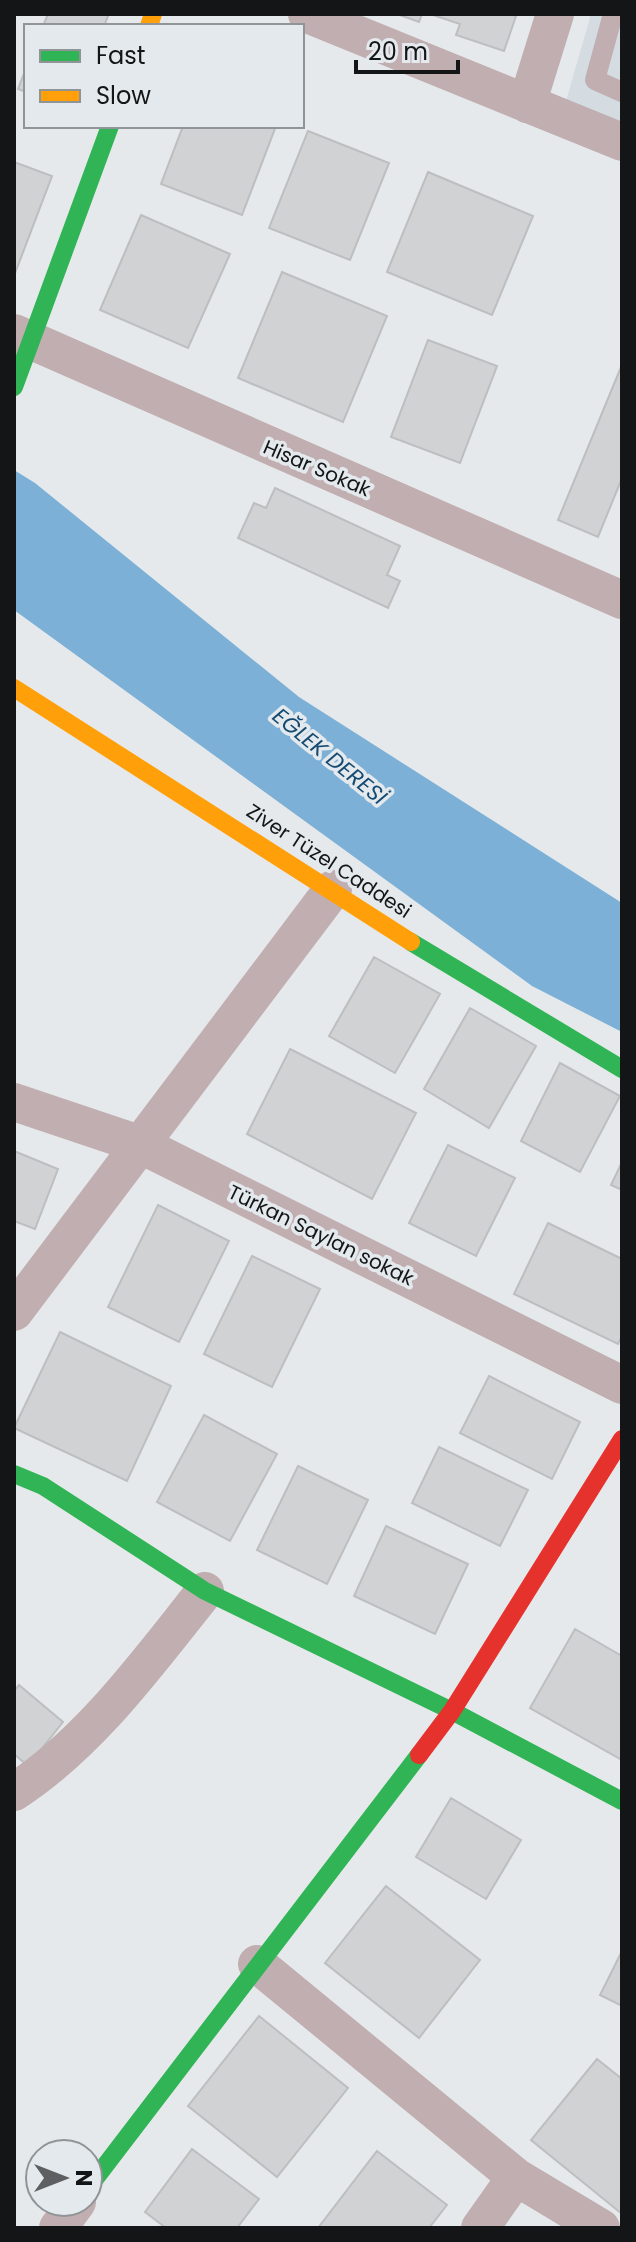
<svg xmlns="http://www.w3.org/2000/svg" width="636" height="2242" font-family="Poppins,sans-serif">
<rect width="100%" height="100%" fill="#e6e9eb"/>
<path fill="#d4dce2" d="M591,14H622V124L566,101Z"/>
<path fill="#7cb0d7" d="M14,470L35,483L299,697L622,903V1032L532,986L14,610Z"/>
<path fill="#d0d2d4" stroke="#bcbebf" stroke-width="2" d="M48,14H109L104,26H43Z
M397,14H422L419,22Z
M430,14H509L516,16L504,51L456,35L460,24Z
M26,68V92L18,89Z
M183,126H276L242,215L161,184Z
M308,131L389,163L350,260L269,228Z
M14,162L52,176L14,276Z
M428,172L533,216L492,315L387,272Z
M141,215L230,254L188,348L100,310Z
M282,272L387,316L343,422L238,378Z
M428,340L497,366L460,463L391,437Z
M621,367L622,478L598,537L558,520Z
M275,488L400,546L387,575L400,581L388,608L238,538L254,503L266,508Z
M374,957L440,994L395,1073L329,1036Z
M470,1008L536,1046L489,1128L424,1089Z
M290,1049L416,1113L372,1199L247,1134Z
M560,1063L620,1096L580,1172L521,1141Z
M448,1145L515,1178L476,1256L409,1223Z
M14,1151L58,1169L35,1229L14,1221Z
M622,1162V1190L611,1185Z
M158,1205L229,1241L179,1342L108,1307Z
M548,1223L622,1259V1336L618,1344L514,1294Z
M252,1256L320,1289L272,1387L204,1354Z
M60,1332L171,1386L127,1481L14,1428Z
M489,1376L580,1422L552,1479L460,1433Z
M204,1415L277,1454L230,1541L157,1502Z
M439,1447L528,1490L500,1546L412,1503Z
M298,1466L368,1500L327,1584L257,1550Z
M386,1526L468,1564L435,1634L354,1596Z
M575,1629L622,1656V1760L530,1708Z
M19,1685L63,1722L28,1766L14,1754V1691Z
M451,1798L521,1840L486,1899L416,1857Z
M386,1886L480,1960L419,2038L325,1963Z
M622,1951V2006L600,1995Z
M259,2016L348,2088L277,2177L188,2106Z
M597,2059L622,2079V2214L531,2140Z
M192,2149L259,2199L237,2228H166L145,2212Z
M377,2151L447,2205L429,2228H318Z"/>
<g fill="none" stroke-linecap="round" stroke-linejoin="round">
<path stroke="#c0aeb1" stroke-width="20" d="M613,14L595,80L622,92"/>
<path stroke="#c0aeb1" stroke-width="38" d="M307,14L622,142
M527,104L555,14
M14,333L622,600
M14,1102L139,1144L622,1385
M14,1312L333,889
M14,1792C91,1742 148,1662 205,1591
M257,1964L516,2177L601,2228
M58,2228L77,2202
M480,2228L516,2177"/>
<path stroke="#30b455" stroke-width="18" d="M14,387L110,126
M411,942L622,1069
M14,1474L43,1486L205,1591L452,1711L622,1801
M88,2188L419,1755"/>
<path stroke="#ff9f0a" stroke-width="18" d="M149,26L153,14
M14,688L411,942"/>
<path stroke="#e5322d" stroke-width="18" d="M419,1755L452,1711L622,1439"/>
</g>
<g text-anchor="middle" stroke-width="7" stroke-linejoin="round" paint-order="stroke">
<g font-size="20" fill="#131516" stroke="#e4e9ed">
<text transform="translate(317 468) rotate(23)" y="7">Hisar Sokak</text>
<text transform="translate(329 861) rotate(33)" y="7">Ziver Tüzel Caddesi</text>
<text transform="translate(321 1235) rotate(26)" y="7">Türkan Saylan sokak</text>
</g>
<g font-size="22" font-style="italic" fill="#154b72" stroke="#e4e9ed">
<text transform="translate(330 756) rotate(39)" y="8">EĞLEK DERESİ</text>
</g>
</g>
<rect width="636" height="2242" fill="none" stroke="#131516" stroke-width="32"/>
<rect x="24" y="24" width="280" height="104" fill="#e4e9ed" stroke="#909497" stroke-width="2"/>
<rect x="40" y="50" width="40" height="12" fill="#30b455" stroke="#909497" stroke-width="2"/>
<text x="96" y="64" font-size="24" fill="#131516">Fast</text>
<rect x="40" y="90" width="40" height="12" fill="#ff9f0a" stroke="#909497" stroke-width="2"/>
<text x="96" y="104" font-size="24" fill="#131516">Slow</text>
<g transform="translate(64 2178) rotate(90)"><circle r="38" fill="#e4e9ed" stroke="#909497" stroke-width="2"/>
<path d="M0-6L14 30L0 20L-14 30Z" fill="#5d5f61"/>
<text y="-12" font-size="22" font-weight="bold" text-anchor="middle" fill="#131516">N</text>
</g>
<path d="M356 60v12h102v-12" fill="none" stroke="#131516" stroke-width="4"/>
<text x="368" y="60" font-size="24" fill="#131516" stroke="#e4e9ed" stroke-width="6" paint-order="stroke">20 m</text>
</svg>
